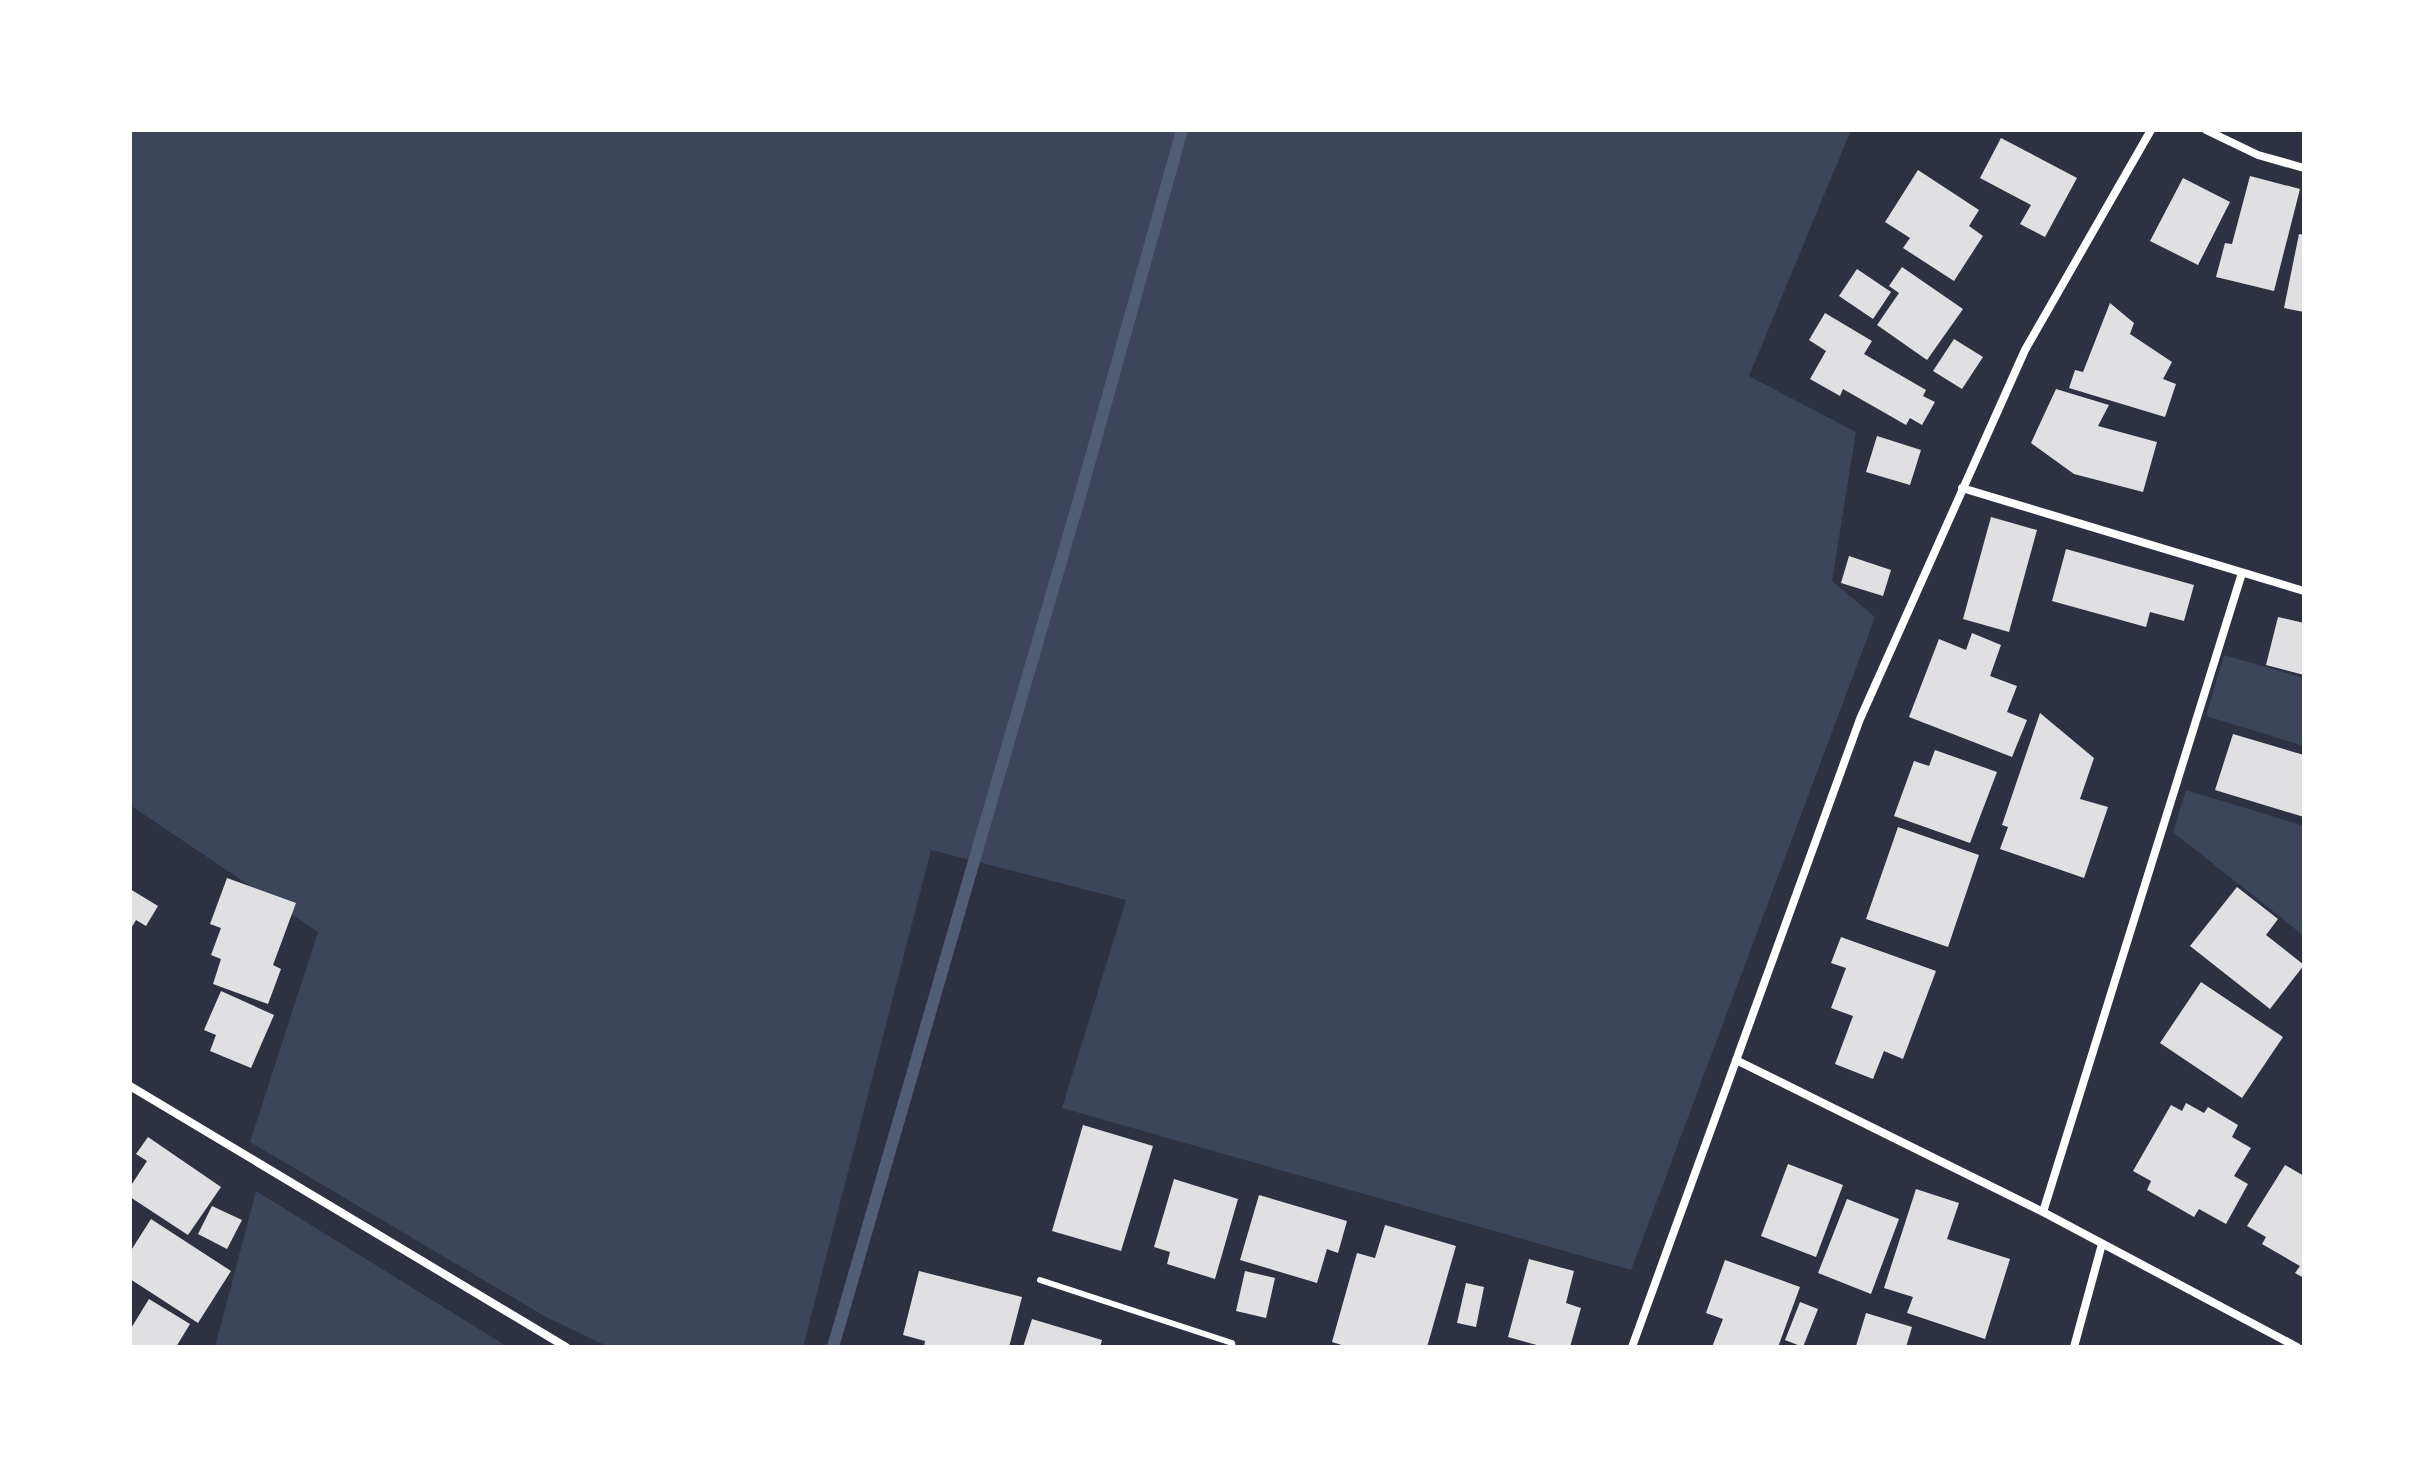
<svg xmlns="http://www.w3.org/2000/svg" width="2434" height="1477" font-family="Jost,sans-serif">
<rect width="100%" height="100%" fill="#2d3142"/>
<path fill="#3c4559" d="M130,130H1851L1749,376L1856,432L1832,581L1875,617L1631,1270L1062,1108L1126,900L931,850L803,1347H609L546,1317L250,1142L318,932L130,805Z
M2224,655L2304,678V746L2206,716Z
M2186,790L2304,826V936L2173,832Z
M256,1191L508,1347H215Z"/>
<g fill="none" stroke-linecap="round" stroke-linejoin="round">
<path stroke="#4f5d75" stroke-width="12" d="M833,1347L1080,496L1182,130"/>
</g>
<path fill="#e0e0e3" d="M2001,138L2077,178L2045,237L2020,224L2031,205L1980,178Z
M1918,170L1979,210L1969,226L1983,236L1954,281L1903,248L1910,238L1885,222Z
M2250,176L2300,189L2274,291L2216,277L2225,243L2232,244Z
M2183,178L2230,202L2198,265L2150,241Z
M2299,234L2304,235V312L2284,308Z
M1902,267L1963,309L1927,360L1877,325L1899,293L1889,286Z
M1857,269L1891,292L1873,319L1839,296Z
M2110,303L2134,323L2130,334L2172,362L2163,379L2176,384L2165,417L2069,388L2075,370L2083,372Z
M1825,313L1872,341L1864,354L1926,390L1923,396L1935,402L1922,425L1910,418L1906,425L1843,389L1840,396L1810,379L1826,351L1809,340Z
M1954,339L1983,357L1962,389L1933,371Z
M2056,389L2109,405L2098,426L2157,442L2143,492L2074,474L2031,443Z
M1877,436L1921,450L1910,485L1866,472Z
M1991,517L2037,530L2009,632L1963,619Z
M2066,549L2194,585L2184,621L2150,612L2146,627L2052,601Z
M1849,556L1891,570L1883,596L1841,583Z
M2278,617L2304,623V675L2266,665Z
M1972,633L2001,645L1990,676L2017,686L2007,712L2027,720L2012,757L1909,717L1939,639L1966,650Z
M2040,713L2094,758L2080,799L2108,807L2084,878L2000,849L2008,827L2002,825Z
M2233,734L2304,755V817L2215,790Z
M1935,750L1997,772L1970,843L1894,816L1914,761L1929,766Z
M1898,827L1979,855L1948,947L1866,919Z
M227,878L296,903L273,965L281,969L268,1004L213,984L221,959L211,955L221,928L210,924Z
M2237,887L2278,919L2266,935L2304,965L2270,1009L2190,946Z
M130,889L158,906L146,926L136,920L130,930Z
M1841,937L1936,971L1903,1059L1884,1051L1873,1079L1835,1064L1853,1016L1831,1008L1846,968L1831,963Z
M2201,982L2283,1037L2242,1098L2160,1043Z
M221,991L274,1015L251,1068L210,1051L216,1035L204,1030Z
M2186,1103L2204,1113L2208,1107L2238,1125L2232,1137L2251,1148L2234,1176L2248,1184L2226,1224L2199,1209L2194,1217L2147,1190L2151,1181L2133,1171L2171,1105L2182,1111Z
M1083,1125L1153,1146L1121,1251L1052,1231Z
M148,1137L221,1187L188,1235L130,1197V1187L147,1161L136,1154Z
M1788,1164L1843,1185L1816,1257L1761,1236Z
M2285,1165L2304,1176V1278L2295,1273L2300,1266L2262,1244L2266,1237L2247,1226Z
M1174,1179L1238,1199L1215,1279L1167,1264L1170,1252L1154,1247Z
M1916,1189L1959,1203L1947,1239L2010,1259L1985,1339L1907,1313L1913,1297L1884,1288Z
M1259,1195L1347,1221L1338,1253L1327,1249L1317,1283L1240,1260Z
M1847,1199L1899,1219L1871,1294L1818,1273Z
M212,1206L242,1220L227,1249L198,1234Z
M151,1219L231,1271L198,1323L130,1279V1252Z
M1385,1225L1456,1246L1427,1347H1348L1332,1342L1357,1253L1375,1258Z
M1529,1259L1574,1271L1566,1303L1581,1308L1570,1347H1544L1508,1337Z
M1725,1260L1800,1287L1778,1347H1712L1723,1319L1706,1313Z
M919,1271L1022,1297L1009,1347H924L925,1341L903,1335Z
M1245,1271L1275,1278L1266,1318L1236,1311Z
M1466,1283L1484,1287L1476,1327L1457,1323Z
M149,1299L190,1324L176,1347H130V1330Z
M1800,1302L1818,1309L1803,1347L1785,1340Z
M1866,1313L1912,1327L1906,1347L1856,1346Z
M1032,1319L1102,1340L1100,1347H1023Z"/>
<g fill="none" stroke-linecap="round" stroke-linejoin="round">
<path stroke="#fff" stroke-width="6" d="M1040,1280L1232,1343L1233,1347"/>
<path stroke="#fff" stroke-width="8" d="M2206,130L2258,155L2304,168
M1962,488L2304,591
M1736,1060L2043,1212L2297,1347
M130,1086L566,1347
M2043,1212L2242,573
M1632,1347L1860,719L2025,350L2151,130
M2074,1347L2102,1244"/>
</g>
<rect width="2434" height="1477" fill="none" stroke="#ffffff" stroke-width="264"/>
</svg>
